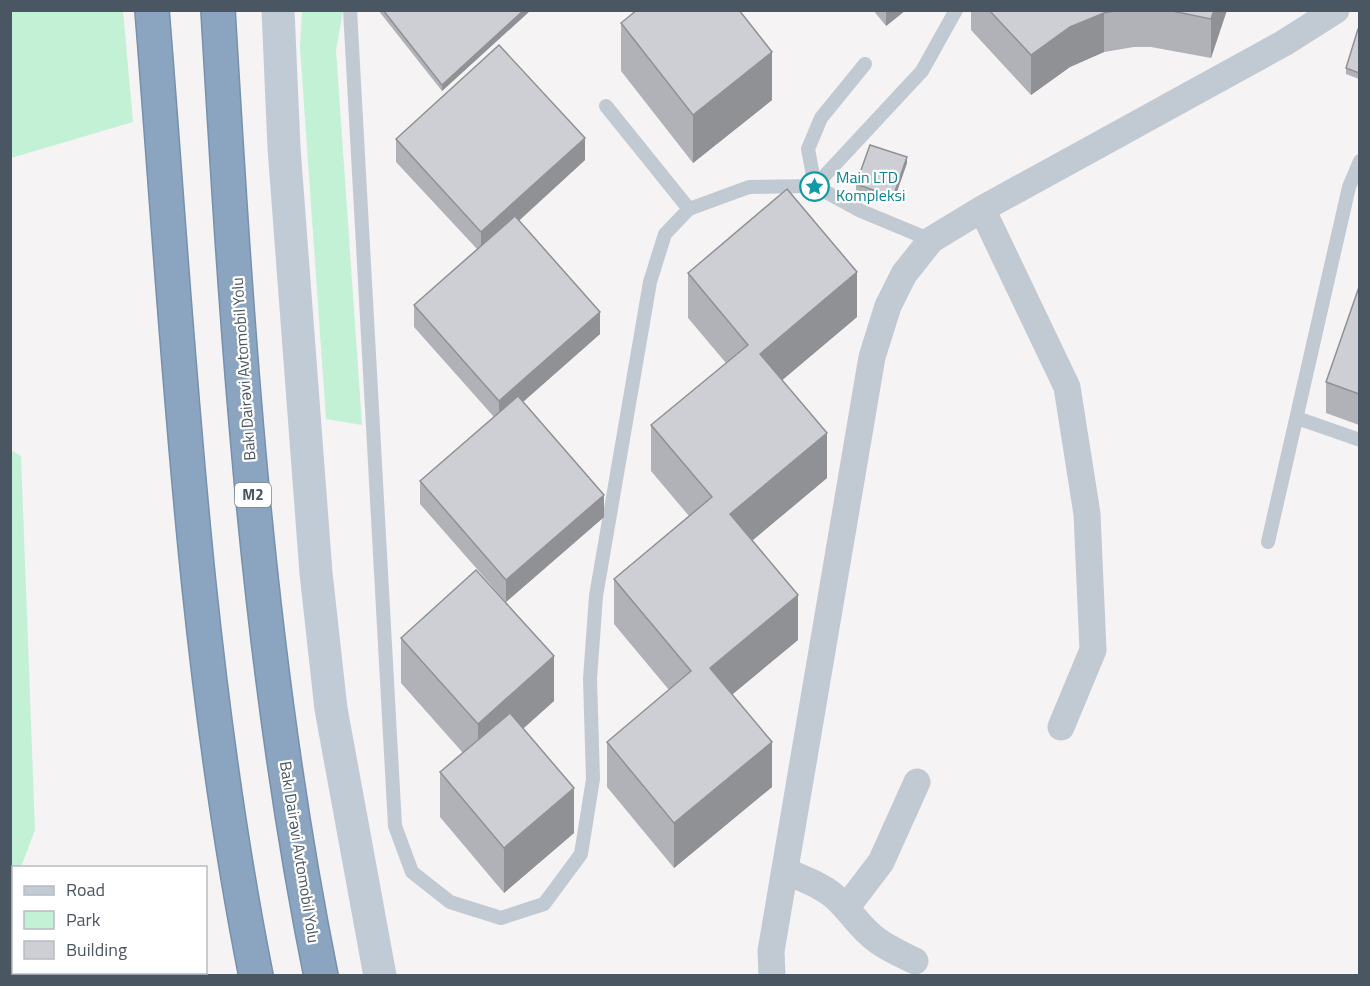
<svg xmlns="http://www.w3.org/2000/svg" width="1370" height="986" font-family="'Titillium Web',sans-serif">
<rect width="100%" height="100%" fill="#f5f3f3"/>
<path fill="#c3f1d5" d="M11,10L123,11L133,122L11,158Z
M302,11H343L336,50L362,425L326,419L300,47Z
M11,450L21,456L35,830L21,867L14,868L13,886L11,887Z"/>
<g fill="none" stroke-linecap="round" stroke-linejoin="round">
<defs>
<path id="highway" d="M152,10C178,333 193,658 256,976
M218,10C237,333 257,659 321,976"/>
</defs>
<use href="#highway" stroke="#7690ad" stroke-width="36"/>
<path stroke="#c1cad2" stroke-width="14" d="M350,10L395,826L412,872L450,902L501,918L544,904L581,854L593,779L590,679L596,596L650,282L665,234L689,209L749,187L815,186L861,211L931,240
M606,106L689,209
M815,186L922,71L956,10
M815,186L808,149L821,118L865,64
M1297,418L1360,440
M1268,542L1349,187L1360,161"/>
<path stroke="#c1cad2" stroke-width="27" d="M982,209L1067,387L1087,514L1093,650L1061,727
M785,871C802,878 821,885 835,897C851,911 860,929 878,941C889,949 903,955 915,961
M846,908L881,862L917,782
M772,976L771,951L872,357L888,306L904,274L931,240L982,209L1284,43L1336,10"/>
<path stroke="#c1cbd6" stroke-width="33" d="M278,10L284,148L316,573L331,709L380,976"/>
<use href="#highway" stroke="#8ba5c1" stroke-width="33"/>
</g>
<path fill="#b0b2b7" d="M378,10H531L442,91Z
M873,10H906L886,26Z
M971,10H1227L1211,58L1151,47H1134L1104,52L1070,67L1031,95L971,30Z
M621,23L772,100L693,163L621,71Z
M1359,29V79L1346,74V68Z
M396,139L585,160L519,221L600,334L523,402L604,517L506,602L420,504V481L494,417L414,327V305L477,249L396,162Z
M907,163L893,203L856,190V184Z
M688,273L857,317L782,380L827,478L752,541L798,640L732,694L772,787L674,868L607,787V742L669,690L614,624V579L689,516L651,471V425L726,363L688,318Z
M1359,287V425L1326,413V382Z
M401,638L554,701L523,728L574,833L504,893L440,817V772L463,753L401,683Z"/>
<path fill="#909195" d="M524,10H531L442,91V85Z
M886,10H906L886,26Z
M1214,10H1227L1211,58V19Z
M1104,13V52L1070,67L1031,95V55L1070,27Z
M772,52V100L693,163V115Z
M585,138V160L481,255V232Z
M907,157V163L893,203V197Z
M857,272V317L760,399V354Z
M600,312V334L499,423V401Z
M827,433V478L730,559V514Z
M604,495V517L506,602V580Z
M798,595V640L710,713V668Z
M554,656V701L478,769V724Z
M772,742V787L674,868V823Z
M574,788V833L504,893V848Z"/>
<path fill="#cdcfd5" stroke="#909195" stroke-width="1.5" d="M383,10H524L442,85Z
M637,10H739L772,52L693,115L621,23Z
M989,10H1119L1104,13L1070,27L1031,55Z
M1167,10H1214L1211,19Z
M1358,29H1359V73L1346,68Z
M499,45L585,138L481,232L396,139Z
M870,145L907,157L893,197L856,184Z
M787,189L857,272L760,354L827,433L730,514L798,595L710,668L772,742L674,823L607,742L691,671L614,579L712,497L651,425L748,345L688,273Z
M515,216L600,312L499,401L414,305Z
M1359,287V394L1326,382Z
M518,396L604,495L506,580L420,481Z
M476,570L554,656L478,724L401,638Z
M510,713L574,788L504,848L440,772Z"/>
<defs>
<symbol id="sight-ring" viewBox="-11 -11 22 22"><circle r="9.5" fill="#fff" stroke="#0f9aa8" stroke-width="1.5"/><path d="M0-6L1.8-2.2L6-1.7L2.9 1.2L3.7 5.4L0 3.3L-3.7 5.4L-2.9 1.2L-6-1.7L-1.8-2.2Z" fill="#0f9aa8"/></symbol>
</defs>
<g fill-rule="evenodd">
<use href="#sight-ring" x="798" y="170" width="33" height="33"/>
</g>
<g text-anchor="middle" stroke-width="4.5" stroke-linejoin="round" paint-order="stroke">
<rect fill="#fff" stroke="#808990" stroke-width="1.5" x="235" y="483" width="36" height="24" rx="4.5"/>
<g font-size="15" font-weight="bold" fill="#4a5661">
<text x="253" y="500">M2</text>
</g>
<g font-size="16" fill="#0d838f" stroke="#fff" text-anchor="start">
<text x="836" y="183">Main LTD<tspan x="836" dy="18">Kompleksi</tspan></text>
</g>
<g font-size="16" fill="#4a5661" stroke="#fff">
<text transform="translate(243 369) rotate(-94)" y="6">Bakı Dairəvi Avtomobil Yolu</text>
<text transform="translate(300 852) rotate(81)" y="6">Bakı Dairəvi Avtomobil Yolu</text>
</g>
</g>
<rect width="1370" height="986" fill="none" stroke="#4a5661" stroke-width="24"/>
<rect x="12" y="866" width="195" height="108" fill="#ffffff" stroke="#b7bbc0" stroke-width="1.5"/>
<rect x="24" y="886" width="30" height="9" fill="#c1cbd6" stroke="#b7bbc0" stroke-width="1.5"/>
<text x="66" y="896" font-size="18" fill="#4a5661">Road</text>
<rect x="24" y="911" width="30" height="18" fill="#c3f1d5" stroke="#b7bbc0" stroke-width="1.5"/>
<text x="66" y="926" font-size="18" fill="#4a5661">Park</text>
<rect x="24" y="941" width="30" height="18" fill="#cdcfd5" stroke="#b7bbc0" stroke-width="1.5"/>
<text x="66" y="956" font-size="18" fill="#4a5661">Building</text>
</svg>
